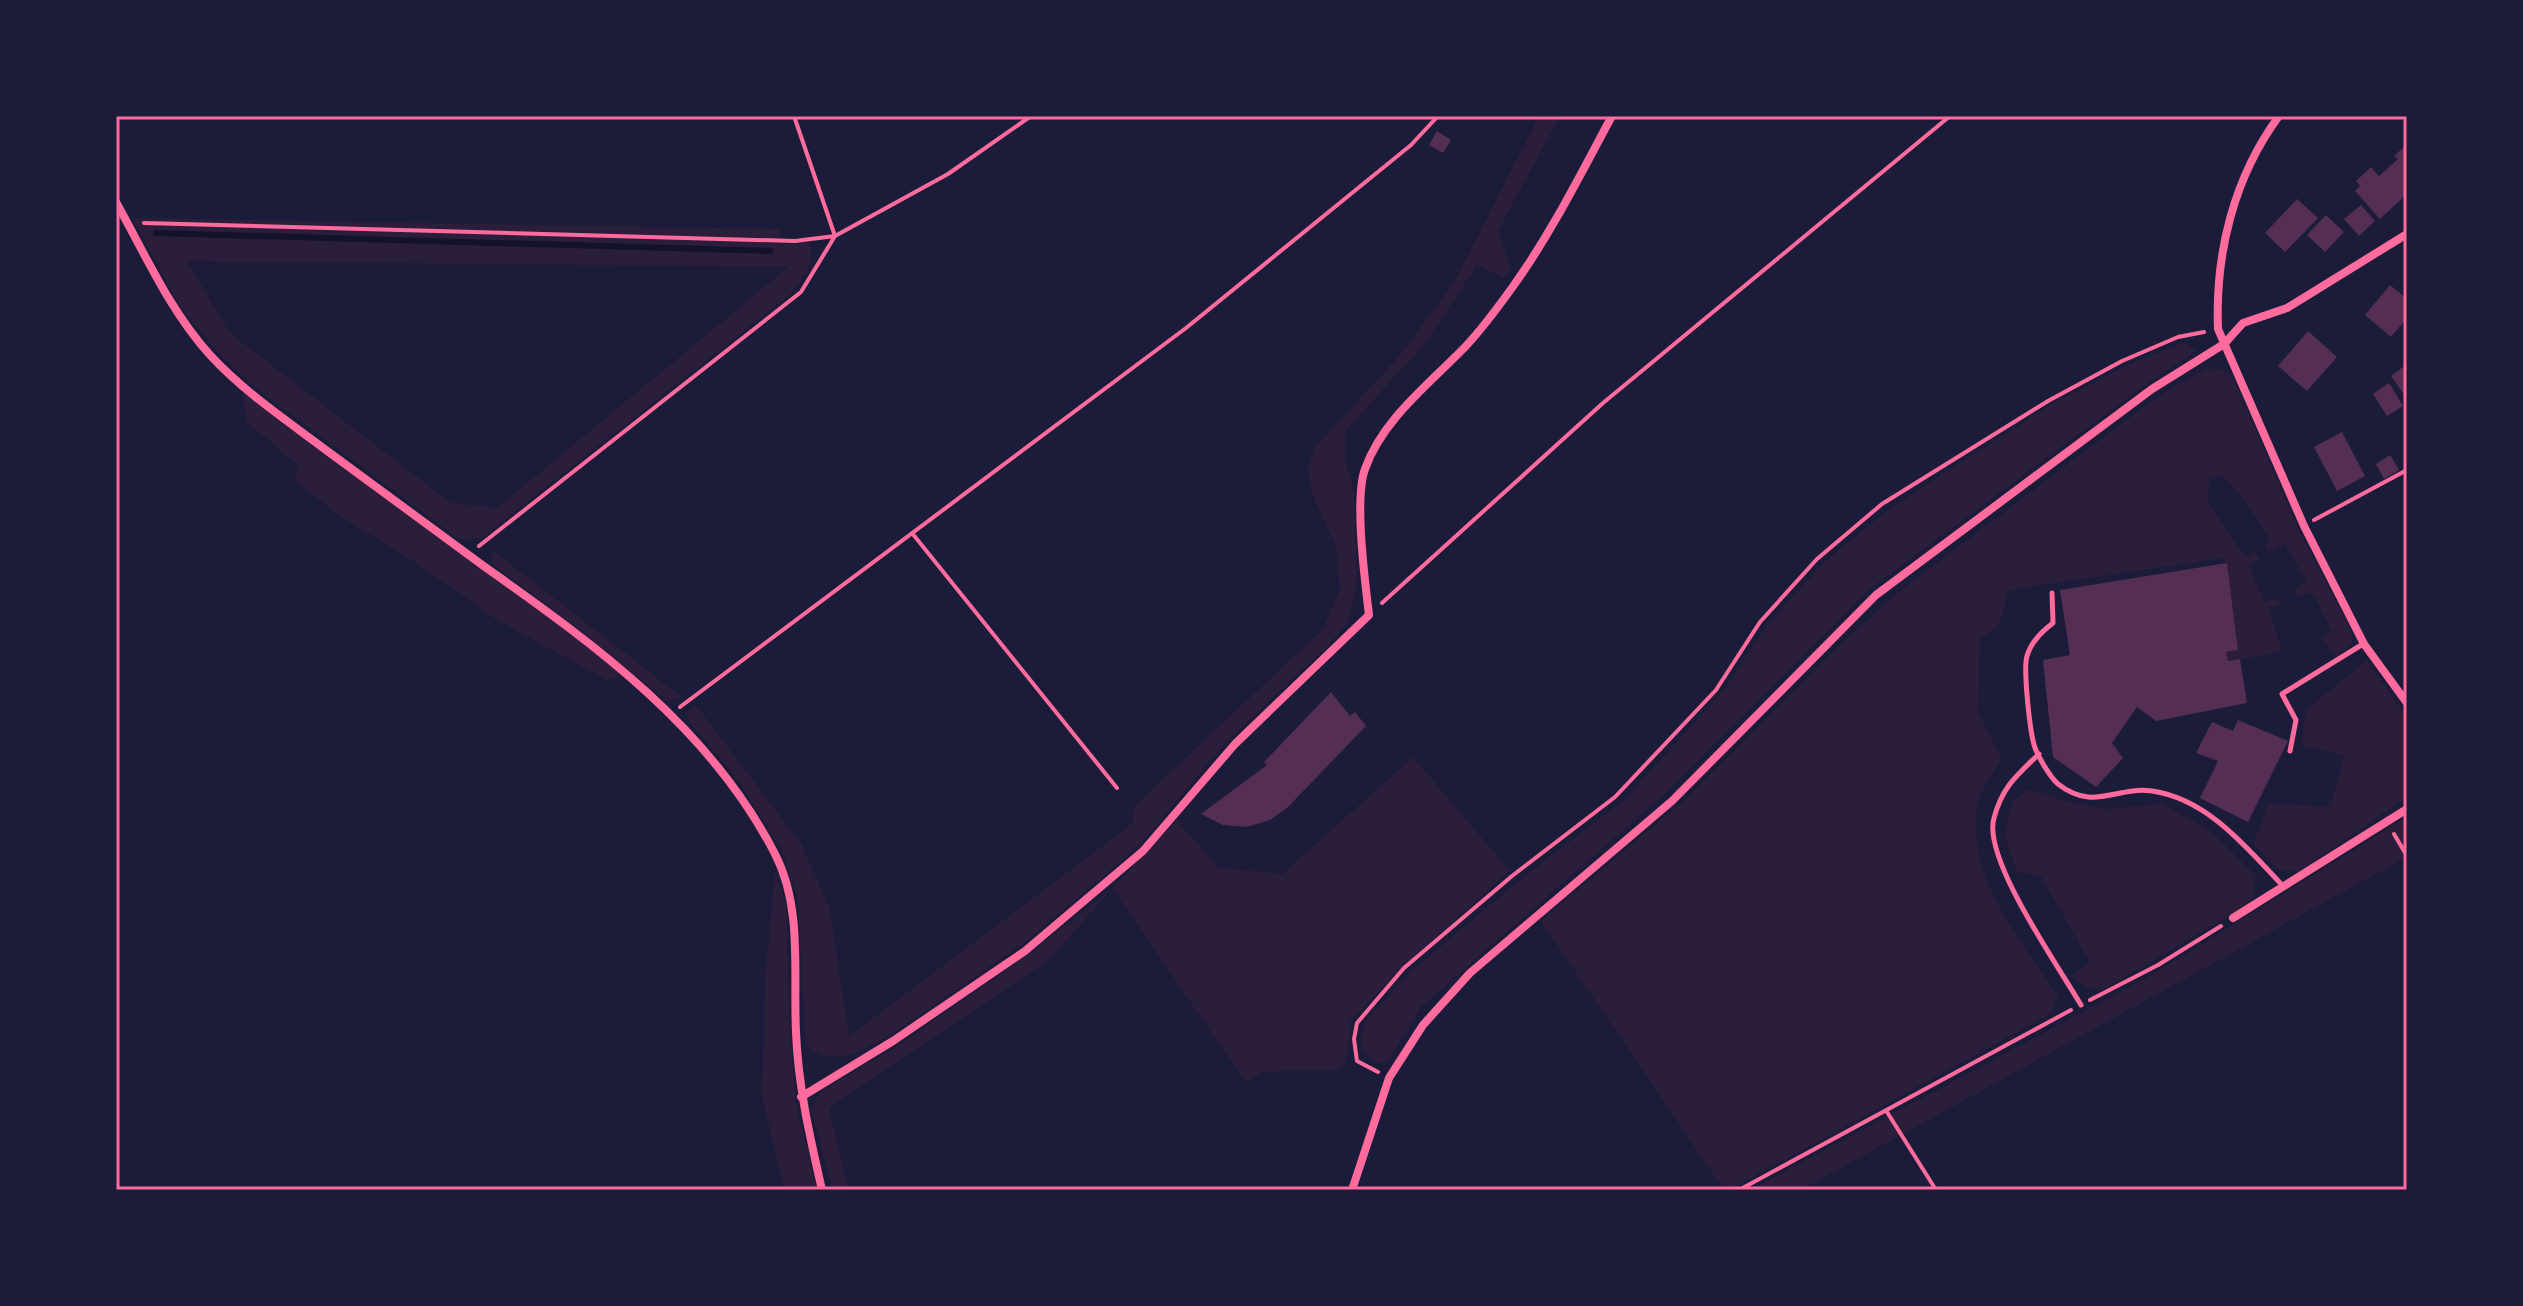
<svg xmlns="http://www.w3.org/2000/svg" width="2523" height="1306" font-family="Signika,sans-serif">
<rect width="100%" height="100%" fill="#1b1b3a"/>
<path fill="#2a1e3b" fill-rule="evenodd" d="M1539,116H1560L1498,231L1511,267L1504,278L1477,265L1425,344L1346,430L1345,461L1354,490L1357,586L1347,622L1330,644L1227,741L1137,848L1024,943L888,1037L851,1055L826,1057L812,1051L805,1041L798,900L782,851L737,779L690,723L687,712L696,705L802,845L830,909L849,1036L1133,823L1134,806L1323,629L1340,590L1336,546L1311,492L1308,466L1315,447L1401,354L1456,279Z
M132,218L780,229V239L809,243C818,263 802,278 791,294L482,538L460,540L248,382L219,354L181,308ZM187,261L787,267V268L497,508L451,503L230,333Z
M2185,342L2196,351L2148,383L1868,590L1666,793L1422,1006L1387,1063H1377L1364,1053L1361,1039L1364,1023L1409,973L1516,883L1624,800L1723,691L1768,624L1824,562L1889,509L2052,404L2128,365Z
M2205,369H2223L2232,376L2300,532L2352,631V644L2334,656L2321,637L2332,632L2313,593L2297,596L2293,591L2306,581L2285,544L2269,553L2265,544L2270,541C2256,517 2242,494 2222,476L2210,480L2207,500L2245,557L2256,552L2260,560L2249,565L2264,602L2278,598L2281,604L2269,608L2282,652L2228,661L2226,652L2238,650L2227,563L2222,558L2009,590L2000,623L1980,640L1978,713L2002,758C1995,772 1979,791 1977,807C1967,879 2021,940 2058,996L2050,1014L1729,1190H1724L1541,921L1682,802L1845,640L1902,589L2157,397Z
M242,386L626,674L607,680L497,620L416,563L337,514L296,482L297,465L247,422Z
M491,549L682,697L667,701L572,624L492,564Z
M2367,660L2407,718V797L2298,872L2276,868L2253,844L2269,803L2330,807L2344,755L2301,746L2306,710Z
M1413,757L1510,871L1401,968L1351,1020L1348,1053L1342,1069L1261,1072L1246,1083L1112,888L1049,960L829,1108L849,1190H833L811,1111L820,1092L896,1047L1029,954L1112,888L1177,820L1218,867L1282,874Z
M2028,789L2057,799L2105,809L2162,804L2210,830L2256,876L2254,896L2245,906L2105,989L2087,988L2070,976L2090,962L2041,877L2016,871L2005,835L2012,802Z
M2407,817V857L1801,1190H1750L2152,975Z
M775,872L786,903L790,1032L796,1102L817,1190H784L762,1096L765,978Z"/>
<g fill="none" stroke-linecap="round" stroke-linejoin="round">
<path stroke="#12122b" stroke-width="6" d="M156,233L770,251"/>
</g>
<path fill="#542f53" d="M1437,131L1451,140L1443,153L1429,145Z
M2407,144V194L2380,219L2355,191L2360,186L2356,181L2371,167L2379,176L2398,159L2394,156Z
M2297,199L2318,218L2285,252L2265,233Z
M2361,205L2375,221L2359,236L2344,219Z
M2326,215L2344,232L2325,252L2307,235Z
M2390,285L2407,299V318L2391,337L2365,315Z
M2308,331L2337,357L2307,391L2278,366Z
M2407,364V399L2391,376Z
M2389,383L2403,406L2387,416L2373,394Z
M2342,432L2365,476L2337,491L2314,447Z
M2390,455L2399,470L2384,479L2376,464Z
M2227,563L2238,650L2226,652L2228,661L2240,659L2247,703L2156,721L2137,707L2112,743L2123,758L2096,787L2053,757L2043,660L2070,655L2060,590Z
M1331,692L1350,716L1355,712L1366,726L1287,808L1270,820L1247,827L1223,825L1201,814L1267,765L1264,762Z
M2238,720L2288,741L2248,822L2200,798L2218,761L2196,753L2212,722L2233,731Z"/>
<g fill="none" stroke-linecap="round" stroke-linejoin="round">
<path stroke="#ff6b9d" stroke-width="4" d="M144,223L795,241L835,236L948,174L1031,116
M2314,520L2407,470
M912,533L1117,788
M479,546L801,292L835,236L794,116
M1382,603L1603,403L1950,116
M680,707L1186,328L1411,145L1438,116
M2394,834L2407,856
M2090,1000L2158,965L2221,926
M1378,1072L1357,1061L1354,1039L1357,1023L1404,968L1512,876L1615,797L1716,690L1760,622L1817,559L1882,504L2048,401L2122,361L2178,337L2204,332
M1887,1112L1936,1190
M1739,1190L2071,1010"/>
<path stroke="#ff6b9d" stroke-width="5" d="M2052,593L2053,623C2041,632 2031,642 2027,656C2023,669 2030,734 2035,748C2039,758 2050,777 2058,784C2094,812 2115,786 2152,791C2208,799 2247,848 2283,886
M2290,751L2296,720L2282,694L2363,644
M2039,754C2017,775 2002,787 1994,818C1982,858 2059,967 2081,1005"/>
<path stroke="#ff6b9d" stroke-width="8" d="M2279,116C2234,177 2215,253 2218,329L2304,526L2364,644L2407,703
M116,202C145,254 170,311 210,355C245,393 289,422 330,453C381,491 433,529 485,567C597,646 711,729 775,854C803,908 793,974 796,1032C798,1086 810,1137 822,1190
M2233,918L2407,809
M801,1097L893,1041L1025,951L1143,851L1235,744L1369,615C1365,581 1354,499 1365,469C1382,420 1429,384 1465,347C1482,329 1499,306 1514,285C1552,232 1581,173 1612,116
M1352,1190L1389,1078L1423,1025L1470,973L1672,801L1876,595L2152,389L2224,344L2243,323L2287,308L2407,234"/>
</g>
<rect width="2523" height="1306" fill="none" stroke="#1b1b3a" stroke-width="236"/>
<rect x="118" y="118" width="2287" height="1070" fill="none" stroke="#ff6b9d" stroke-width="3"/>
</svg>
